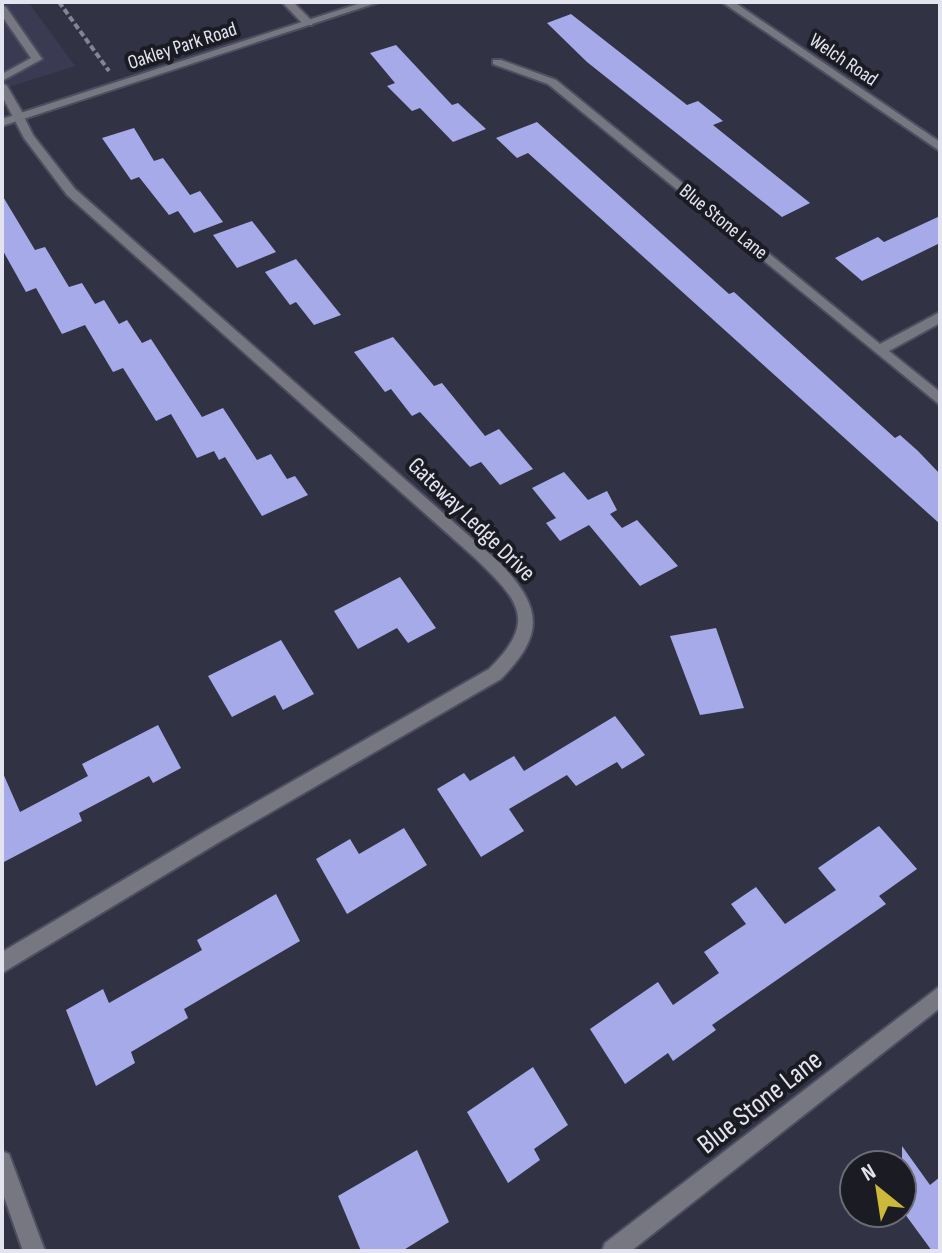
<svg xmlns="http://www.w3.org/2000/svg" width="942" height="1253" font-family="'Sofia Sans Condensed',sans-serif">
<rect width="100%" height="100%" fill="#313345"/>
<path fill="#3a3b53" d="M2,2H28L75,66L2,89Z"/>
<path fill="#a6aae9" d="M571,14L687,105L698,101L723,121L713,125L810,203L782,217L587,62L547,23Z
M396,45L452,105L458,103L486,129L453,142L420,108L412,111L387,86L395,83L370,53Z
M537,122L729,294L734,292L895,438L900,435L918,451L940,474V524L528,153L517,158L496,138Z
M134,128L154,161L163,158L190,195L200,191L223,222L194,233L178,211L169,215L139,177L131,180L102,138Z
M2,195L35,250L45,247L69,287L82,283L95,304L104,300L119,324L127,320L142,343L151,339L202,417L223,408L257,460L271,454L287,479L295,476L308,495L262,516L225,457L219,460L214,451L197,458L171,414L156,421L123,368L113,372L85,325L62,334L36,288L26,292L2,249Z
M940,216V243L862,281L835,258L878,237L884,242Z
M252,221L276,252L237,268L213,235Z
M296,259L341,315L314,325L296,302L290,305L265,272Z
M393,337L434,386L442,383L485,436L499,429L533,469L500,485L481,462L470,467L420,412L412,416L391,389L385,392L354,352Z
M564,472L588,500L607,491L617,510L610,514L622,528L637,520L678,566L640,586L589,525L560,541L546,523L556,518L532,488Z
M400,577L436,628L408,643L397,628L358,649L334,611Z
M716,628L744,708L700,715L670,636Z
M281,640L314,694L283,710L275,695L232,717L208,676Z
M615,716L645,755L622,769L617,762L576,786L567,775L509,809L524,831L481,857L437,789L464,773L470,781L514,756L524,771Z
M158,725L181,768L153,783L149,776L79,813L82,821L2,863V771L20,812L88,776L82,764Z
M879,826L917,869L879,896L886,904L712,1025L716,1030L673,1061L668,1053L625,1084L590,1029L658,982L673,1005L719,973L704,952L746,924L731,904L756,887L785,924L836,890L818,868Z
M404,828L427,865L347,914L316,859L350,839L359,854Z
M276,894L300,941L184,1009L188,1018L131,1052L135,1063L96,1086L66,1010L103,989L109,1003L202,950L197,940Z
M533,1067L568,1125L534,1149L540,1160L508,1183L467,1112Z
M902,1146L930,1185L940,1177V1251H932L902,1210Z
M417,1150L449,1222L402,1251H361L338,1196Z"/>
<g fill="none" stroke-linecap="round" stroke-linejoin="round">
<defs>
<path id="service" d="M2,6L6,7L42,59L2,81V74L31,58L2,16Z
M2,83L7,86L25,117L23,119L13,117L2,96Z"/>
<path id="minor" d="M282,2H293L312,21V25H304Z
M493,60H501L556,80L880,344L940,312V323L889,351L940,392V405L548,84L493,64Z
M15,115H23L33,135L75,189L501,564C543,609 544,635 501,679L221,841L2,973V952L209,829L489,669C539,620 518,600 475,558L67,195L24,138L13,117Z
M940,986V1008L631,1251H602L605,1243Z
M2,1151L9,1154L45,1251H23L2,1191Z"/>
<path id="tertiary" d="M364,2H379L2,126V119Z
M722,2H734L940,142V151Z"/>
</defs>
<use href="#service" stroke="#4d4f60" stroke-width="4"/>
<use href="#minor" stroke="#4d4f60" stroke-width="4"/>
<use href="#tertiary" stroke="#4d4f60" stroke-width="4"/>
<path stroke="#838494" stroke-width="4" stroke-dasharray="6 3" stroke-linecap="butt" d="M59,2L109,71"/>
<use href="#service" fill="#767780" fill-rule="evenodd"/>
<use href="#minor" fill="#767780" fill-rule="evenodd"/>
<use href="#tertiary" fill="#767780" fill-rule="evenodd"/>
</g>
<g text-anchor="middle" stroke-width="8" stroke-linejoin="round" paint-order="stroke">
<g font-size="20" fill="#e3e4f0" stroke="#1b1b23">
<text transform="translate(182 45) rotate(-18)" y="7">Oakley Park Road</text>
<text transform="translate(844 59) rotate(34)" y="7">Welch Road</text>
<text transform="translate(724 221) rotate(39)" y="7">Blue Stone Lane</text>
</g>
<g font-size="24" fill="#e3e4f0" stroke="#1b1b23">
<text transform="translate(472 519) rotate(44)" y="8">Gateway Ledge Drive</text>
</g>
<g font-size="28" fill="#e3e4f0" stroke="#1b1b23">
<text transform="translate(759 1101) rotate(-38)" y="10">Blue Stone Lane</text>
</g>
</g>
<rect width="942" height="1253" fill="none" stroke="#e3e4f0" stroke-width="8"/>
<g transform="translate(878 1189) rotate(330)"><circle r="38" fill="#1b1b23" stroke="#6b6b75" stroke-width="2"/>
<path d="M0-6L14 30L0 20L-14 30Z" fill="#ccb939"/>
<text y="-12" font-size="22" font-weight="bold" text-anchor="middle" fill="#e3e4f0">N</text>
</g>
</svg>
